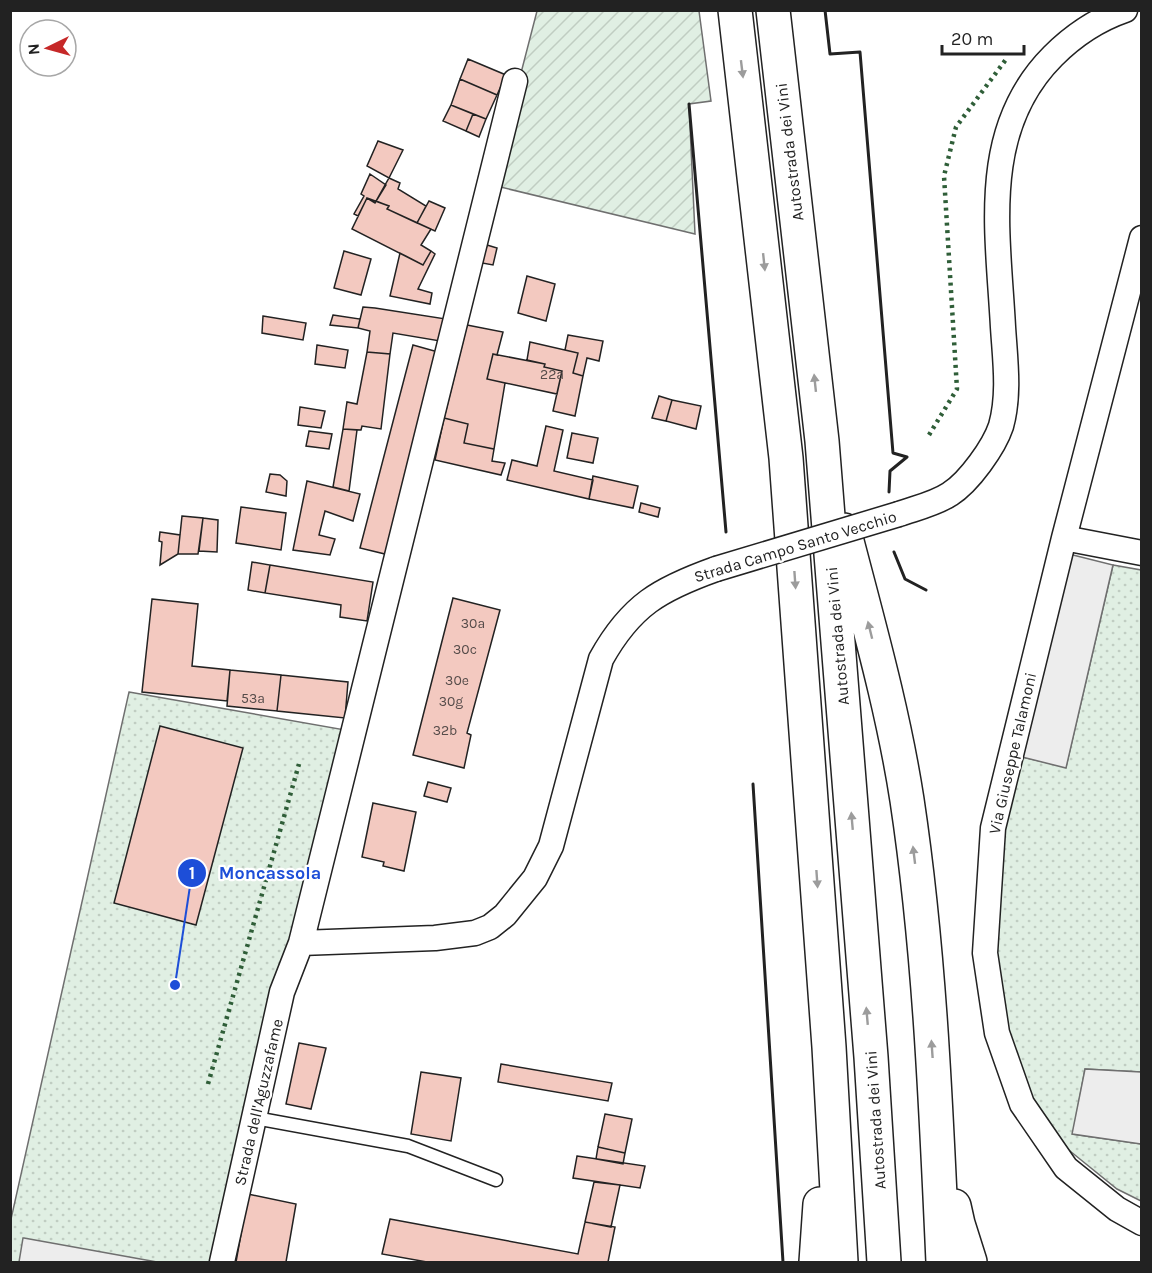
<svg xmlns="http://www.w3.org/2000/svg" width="1152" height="1273" font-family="Karla,sans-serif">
<defs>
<pattern id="grass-dots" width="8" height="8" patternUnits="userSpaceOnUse" patternTransform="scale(1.5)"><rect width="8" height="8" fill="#e0efe3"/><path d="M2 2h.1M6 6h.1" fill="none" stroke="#c0cdc2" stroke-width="1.8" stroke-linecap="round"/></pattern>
<pattern id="garden-furrows" width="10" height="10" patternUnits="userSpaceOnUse" patternTransform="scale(1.5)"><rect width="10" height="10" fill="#e0efe3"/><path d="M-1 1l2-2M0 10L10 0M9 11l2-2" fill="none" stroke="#c0cdc2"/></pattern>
</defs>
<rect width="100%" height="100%" fill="#fff"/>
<path fill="url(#grass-dots)" stroke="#6f6f6f" stroke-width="1.5" d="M1113,565L1141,570V1072L1085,1069L1073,1134L1141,1144V1201L1117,1189L1070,1151L1066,1171L998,1033L993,831L1022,757L1066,767Z
M129,692L351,731L222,1262H11V1219Z"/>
<path fill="url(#garden-furrows)" stroke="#6f6f6f" stroke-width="1.5" d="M537,11H699L711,101L689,104L695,234L492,185Z"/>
<path fill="#ededed" stroke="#6f6f6f" stroke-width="1.5" d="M1069,554L1113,565L1066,768L1022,757Z
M1085,1069L1141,1072V1144L1072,1134Z
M23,1238H24L157,1262H19Z"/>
<path fill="#f3c9c0" stroke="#222" stroke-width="1.5" d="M468,59L506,75L497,95L460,79Z
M460,79L497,95L486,119L451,105Z
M451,105L473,114L466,131L443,121Z
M473,114L486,119L479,137L466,131Z
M378,141L403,150L389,178L367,166Z
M370,174L386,185L375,203L367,198L358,216L354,214L364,196L361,194Z
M389,178L400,183L398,189L426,206L417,223L387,209L389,206L376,201Z
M367,198L389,206L387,209L431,229L421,245L431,251L423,265L352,229Z
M429,201L445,208L435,231L417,223Z
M487,245L497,248L493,265L482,263Z
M344,251L371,259L361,295L334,288Z
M431,251L435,254L418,289L432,293L430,304L390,296L400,253L423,265Z
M527,276L555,284L546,321L518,313Z
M363,307L375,308L446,319L440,341L393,333L390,354L367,352L370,331L358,328Z
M333,315L360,319L358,328L330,325Z
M263,316L306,323L303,340L262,333Z
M467,325L503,332L497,355L493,354L487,379L505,383L494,449L464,443L468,424L444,418Z
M568,335L603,341L599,361L587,358L583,376L573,373L578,353L565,350Z
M530,342L578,353L573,373L583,376L575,416L553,411L562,371L544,367L545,364L527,360Z
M317,345L348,350L345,368L315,364Z
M413,345L438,352L385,554L360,548Z
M367,352L390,354L381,429L362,426L361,430L343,429L347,402L357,404Z
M493,354L545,364L544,367L562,371L557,394L487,379Z
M659,396L672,400L666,421L652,418Z
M672,400L701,406L696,429L666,421Z
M300,407L325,411L321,428L298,425Z
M444,418L468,424L464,443L494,449L492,461L505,463L501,475L435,460Z
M546,426L563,430L554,471L593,480L589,499L507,480L512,460L537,466Z
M343,429L357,430L349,491L333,487Z
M309,431L332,434L329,449L306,446Z
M572,433L598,438L593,463L567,458Z
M270,474L280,475L287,481L286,496L266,492Z
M593,476L638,486L633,508L589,499Z
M307,481L360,494L353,521L325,511L319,535L335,539L330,555L293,550Z
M641,503L660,508L658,517L639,512Z
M241,507L286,513L281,550L236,543Z
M182,516L203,518L198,554H178Z
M203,518L218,520L217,552L199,551Z
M160,532L180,535L178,554L160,565L162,542L159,541Z
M252,562L270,565L265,593L248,590Z
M270,565L373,582L367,621L340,617L341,605L265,593Z
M453,598L500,610L467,733L471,735L464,768L413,755Z
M152,599L198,604L192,666L230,670L227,701L142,692Z
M230,670L281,675L277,711L227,706Z
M281,675L348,682L345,718L277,711Z
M160,726L243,748L196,925L114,903Z
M428,782L451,788L447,802L424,796Z
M373,803L416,812L404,871L383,866L384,862L362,857Z
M299,1043L326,1048L311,1109L286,1104Z
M501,1064L612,1083L608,1101L498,1082Z
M421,1072L461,1078L451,1141L411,1134Z
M605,1114L632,1119L625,1153L598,1147Z
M598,1147L625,1153L623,1164L596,1159Z
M577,1156L645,1166L640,1188L573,1178Z
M594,1182L620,1185L611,1227L585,1222Z
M248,1194L296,1204L286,1262H236Z
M390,1219L578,1254L585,1222L615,1227L608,1262H427L382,1254Z"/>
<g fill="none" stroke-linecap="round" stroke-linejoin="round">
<defs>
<path id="service" d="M255,1118L408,1146L496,1180"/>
<path id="minor" d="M1142,238L1064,538L993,828L985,953L997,1033L1022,1104L1066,1168L1117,1209L1142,1223
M899,514C916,508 935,504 950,494C969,482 994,447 1001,426C1010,394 1005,359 1003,327C998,232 979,130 1053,56C1074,35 1096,20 1125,10
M1064,538L1142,553
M301,943L435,938L475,933L490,927L505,915L535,878L551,846L601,659C631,605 660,589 716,569
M222,1262L282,992L301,943L515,81"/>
<path id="motorway" d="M735,10L786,458L829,1047L841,1262
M773,10L822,441L871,1057L884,1262
M844,530C867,619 893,709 907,800C930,953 936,1108 943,1262
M954,1206L958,1224L970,1262
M816,1262L820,1204"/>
</defs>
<use href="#service" stroke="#222" stroke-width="15"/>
<use href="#minor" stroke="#222" stroke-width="27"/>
<use href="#motorway" stroke="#222" stroke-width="36"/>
<use href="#service" stroke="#fff" stroke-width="12"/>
<use href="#minor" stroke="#fff" stroke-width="24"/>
<use href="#motorway" stroke="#fff" stroke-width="33"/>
<defs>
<path id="minor-bridge" d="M716,569L899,514"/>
</defs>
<use href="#minor-bridge" stroke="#222" stroke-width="27" stroke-linecap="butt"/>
<use href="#minor-bridge" stroke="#fff" stroke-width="24"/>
<path stroke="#2f5e38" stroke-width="4.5" stroke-dasharray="3 4.5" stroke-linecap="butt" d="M929,435L957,389L944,176L956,127L1007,58
M208,1084L299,764"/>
<path stroke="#222" stroke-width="3" d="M825,10L830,54L860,52L893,453L907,457L890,471L889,492
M689,104L726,532
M894,552L905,579L926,590
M753,784L783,1262"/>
</g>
<defs><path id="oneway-solid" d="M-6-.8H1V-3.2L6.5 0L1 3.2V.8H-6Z" transform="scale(1.5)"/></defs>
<g fill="#9c9c9c">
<use href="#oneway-solid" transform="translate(742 69) rotate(83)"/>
<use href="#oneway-solid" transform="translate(764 262) rotate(84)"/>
<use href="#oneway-solid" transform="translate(815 383) rotate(-96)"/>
<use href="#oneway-solid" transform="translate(795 580) rotate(86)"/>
<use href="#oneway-solid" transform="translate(870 630) rotate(-104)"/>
<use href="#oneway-solid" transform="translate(852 821) rotate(-95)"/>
<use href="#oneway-solid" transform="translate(914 855) rotate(-97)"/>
<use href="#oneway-solid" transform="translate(817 879) rotate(86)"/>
<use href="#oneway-solid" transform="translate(867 1016) rotate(-95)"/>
<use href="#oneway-solid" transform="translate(932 1049) rotate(-94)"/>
</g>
<g text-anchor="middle" stroke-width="4.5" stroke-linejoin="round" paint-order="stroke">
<g font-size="14" fill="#564c4a">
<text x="552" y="379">22a</text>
<text x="473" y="628">30a</text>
<text x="465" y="654">30c</text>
<text x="457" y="685">30e</text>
<text x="253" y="703">53a</text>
<text x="451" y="706">30g</text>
<text x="445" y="735">32b</text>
</g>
<g font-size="16" fill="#222" stroke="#fff">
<text transform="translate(789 152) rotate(-97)" y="6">Autostrada dei Vini</text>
<text transform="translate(795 546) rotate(-17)" y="6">Strada Campo Santo Vecchio</text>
<text transform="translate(837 636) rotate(-95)" y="6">Autostrada dei Vini</text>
<text transform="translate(1012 753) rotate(-77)" y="6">Via Giuseppe Talamoni</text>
<text transform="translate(258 1102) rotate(-77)" y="6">Strada dell'Aguzzafame</text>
<text transform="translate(875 1120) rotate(-94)" y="6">Autostrada dei Vini</text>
</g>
</g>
<path fill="none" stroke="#1d4ed8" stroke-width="2" d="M175 985L192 873"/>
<g fill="#1d4ed8" stroke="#fff" stroke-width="2">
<circle cx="175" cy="985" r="6"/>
<circle cx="192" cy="873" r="15"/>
</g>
<g font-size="18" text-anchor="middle" font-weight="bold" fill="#fff">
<text x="192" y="879">1</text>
</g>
<g font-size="18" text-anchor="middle" font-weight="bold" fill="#1d4ed8" stroke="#fff" stroke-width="4.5" stroke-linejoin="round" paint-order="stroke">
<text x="270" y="879">Moncassola</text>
</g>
<rect width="1152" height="1273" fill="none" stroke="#222222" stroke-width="24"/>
<g transform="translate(48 48) rotate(265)"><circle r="28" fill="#ffffff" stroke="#a7a7a7" stroke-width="1.5"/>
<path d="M0-4.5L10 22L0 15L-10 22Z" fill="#c62828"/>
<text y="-9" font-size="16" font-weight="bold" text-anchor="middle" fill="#222222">N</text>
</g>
<path d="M942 45v9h82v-9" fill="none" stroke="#222222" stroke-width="3"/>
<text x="951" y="45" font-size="18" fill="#222222" stroke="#ffffff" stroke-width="4.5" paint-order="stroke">20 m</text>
</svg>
